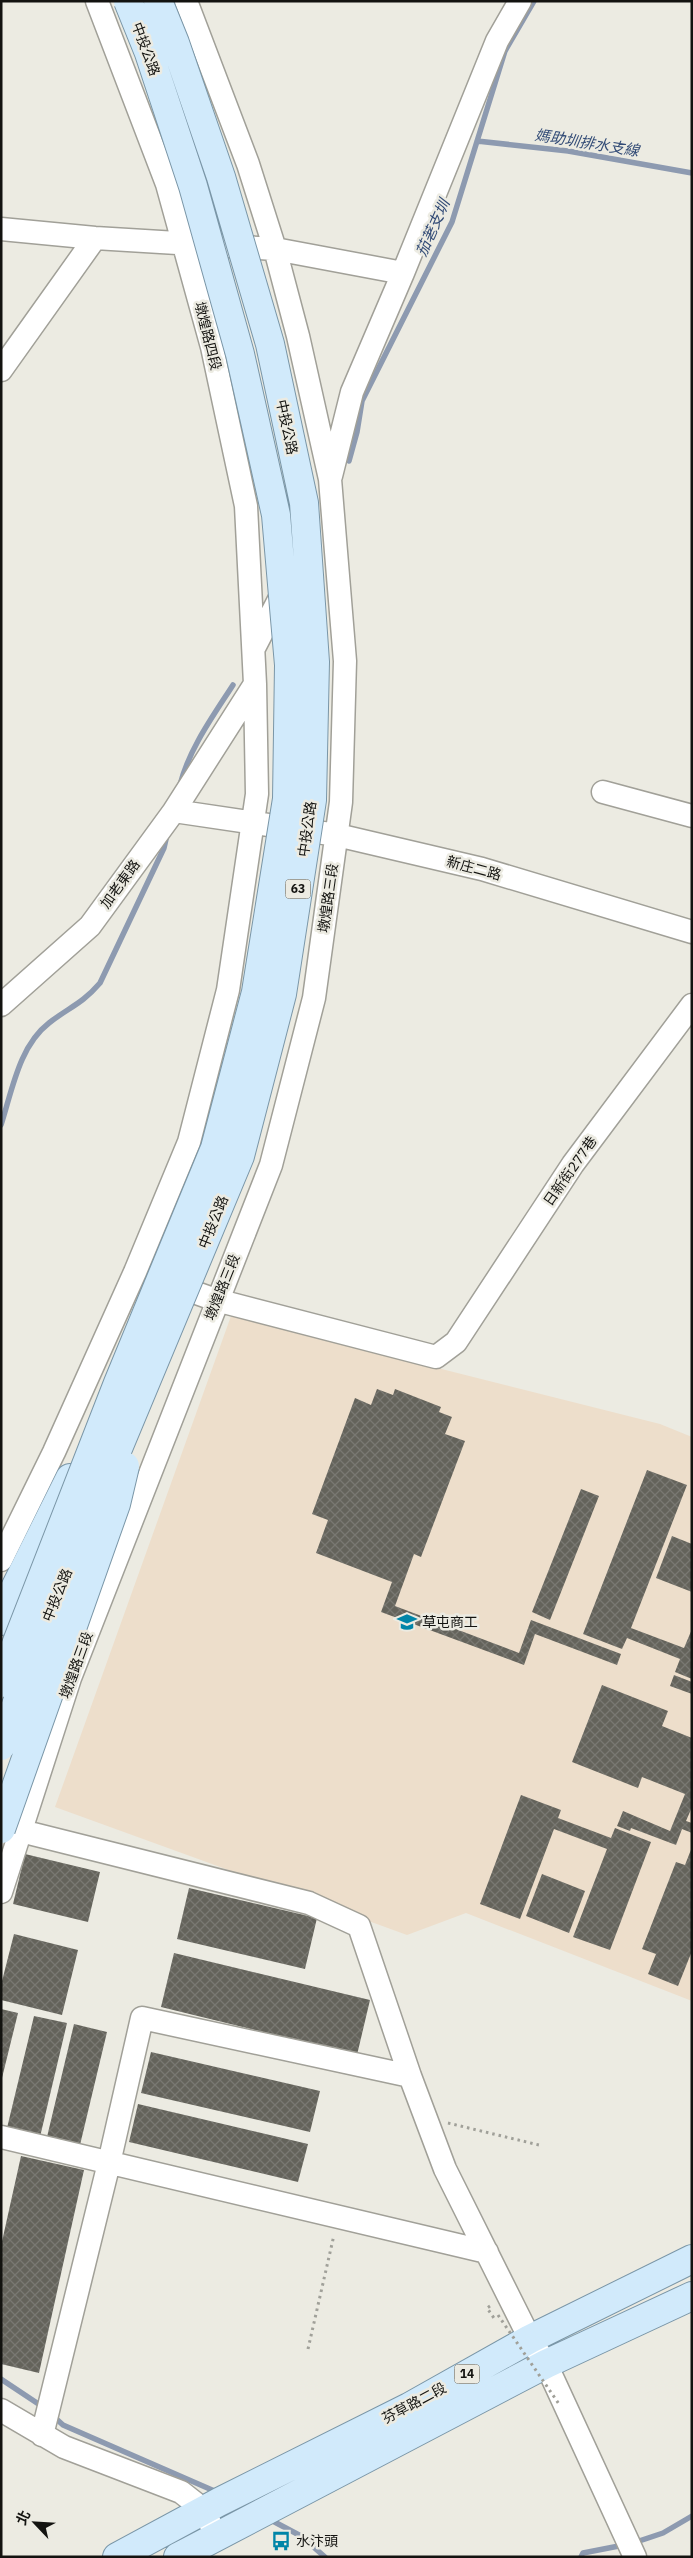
<svg xmlns="http://www.w3.org/2000/svg" width="693" height="2558" font-family="'IBM Plex Sans','Noto Sans TC',sans-serif">
<defs>
<pattern id="building-cross-hatch" width="8" height="8" patternUnits="userSpaceOnUse" patternTransform="scale(1.25)"><rect width="8" height="8" fill="#64635b"/><path d="M0 0l8 8M0 8l8-8" fill="none" stroke="#797872"/></pattern>
</defs>
<rect width="100%" height="100%" fill="#ecebe2"/>
<path fill="#eddecb" d="M231,1316L660,1424L692,1437V2001L466,1913L407,1935L55,1807Z"/>
<g fill="none" stroke-linecap="round" stroke-linejoin="round">
<path stroke="#8d9ab0" stroke-width="5.5" d="M477,141L568,151L692,173
M349,461L357,432L362,401L452,222L505,51L534,1
M180,785C189,749 213,716 233,685
M1,1125C12,1091 19,1046 49,1023C69,1007 81,1005 100,983L164,848L167,835
M1,2379L43,2407
M52,2415L63,2425L219,2493
M267,2518L301,2536L325,2557
M633,2543L663,2533L692,2516
M581,2557L583,2553L624,2545"/>
</g>
<path fill="url(#building-cross-hatch)" d="M377,1389L393,1395L395,1389L441,1407L439,1412L452,1417L445,1434L465,1441L421,1557L414,1554L395,1606L519,1653L531,1620L621,1654L617,1665L535,1634L524,1665L381,1612L392,1582L316,1553L328,1520L312,1514L355,1398L371,1405Z
M647,1470L687,1485L631,1628L684,1648L692,1629V1679L675,1672L680,1659L627,1638L622,1649L583,1634Z
M581,1489L599,1496L550,1620L532,1612Z
M672,1536L692,1544V1592L656,1578Z
M674,1675L692,1682V1694L670,1686Z
M602,1685L668,1711L662,1726L692,1738V1807L686,1821L692,1823V1833L682,1829L676,1845L631,1828L630,1831L617,1826L623,1811L670,1831L685,1794L642,1777L638,1788L572,1762Z
M521,1795L561,1810L558,1818L611,1838L615,1828L651,1842L610,1950L573,1937L607,1849L554,1829L520,1919L480,1904Z
M692,1847V1951L678,1986L648,1974L656,1954L642,1949L676,1862L685,1865Z
M25,1854L100,1872L88,1922L13,1904Z
M542,1874L585,1891L569,1933L526,1916Z
M189,1888L317,1918L305,1969L177,1939Z
M14,1934L78,1950L62,2015L1,2000V1985Z
M174,1953L370,2000L357,2055L161,2007Z
M1,2009L18,2013L2,2078H1Z
M34,2016L67,2023L40,2137L7,2128Z
M74,2024L107,2032L80,2145L47,2137Z
M151,2052L320,2091L310,2132L141,2093Z
M138,2104L308,2144L298,2182L129,2142Z
M21,2156L84,2170L39,2373L1,2364V2246Z"/>
<g fill="none" stroke-linecap="round" stroke-linejoin="round">
<defs>
<path id="minor" d="M1,229L95,238L275,249L403,273
M1,370L95,238
M331,476L352,392L403,273L497,41L520,1
M254,648L285,588
M603,792L692,816
M174,811L255,684
M1,1005L90,926L174,811L337,835L482,869L692,932
M168,1283L216,1300L436,1357L456,1342L573,1164L692,1005
M1,1560L54,1452L135,1272L189,1142L228,990L257,794L255,684L246,506L212,347L167,184L97,1
M21,1831L309,1903L359,1926L410,2076L445,2169L530,2339L546,2364L635,2557
M1,1892L70,1678L271,1165L314,998L341,802L345,661L330,479L298,336L275,249L248,164L186,1
M1,2137L487,2252
M1,2410L64,2447L181,2492L204,2510L216,2536
M42,2435L109,2163L142,2018L410,2076"/>
<path id="major" d="M1,1621L10,1598L70,1478
M117,2557L219,2502L409,2407L530,2339L692,2259
M178,2557L546,2364L692,2296"/>
</defs>
<use href="#minor" stroke="#a1a098" stroke-width="25"/>
<use href="#major" stroke="#7a96a7" stroke-width="30"/>
<path stroke="#a0a099" stroke-width="3" stroke-dasharray="2.5 4" stroke-linecap="butt" d="M448,2123L539,2145
M490,2306L487,2308L496,2321
M308,2349L334,2235"/>
<use href="#minor" stroke="#fff" stroke-width="22"/>
<use href="#major" stroke="#d1eafb" stroke-width="28"/>
<defs>
<path id="major-bridge" d="M1,1683L118,1383L215,1148L256,992L287,799L289,665L276,515L240,354L193,186L149,53L128,1
M1,1746L51,1609L240,1156L282,994L312,800L315,662L304,503L270,344L221,177L175,43L158,1
M1,1829L116,1504L125,1466"/>
</defs>
<use href="#major-bridge" stroke="#7a96a7" stroke-width="30" stroke-linecap="butt"/>
<path stroke="#a0a099" stroke-width="3" stroke-dasharray="2.5 4" stroke-linecap="butt" d="M498,2315L559,2404"/>
<use href="#major-bridge" stroke="#d1eafb" stroke-width="28"/>
</g>
<defs>
<symbol id="school-bare" viewBox="-9 -9 18 18"><path d="M0-5L7-2L0 1L-7-2ZM-4 1L0 2.5L4 1V4Q0 6-4 4Z" fill="#0085a8" stroke="#ecebe2" stroke-width="2.5" paint-order="stroke"/></symbol>
<symbol id="bus-bare" viewBox="-9 -9 18 18"><path d="M-5-6H5V4H4V6H2V4H-2V6H-4V4H-5ZM-3.5-4V0h7V-4ZM-3.5 1.2v1.5H-2V1.2ZM2 1.2v1.5H3.5V1.2Z" fill="#0085a8" stroke="#ecebe2" stroke-width="2.5" paint-order="stroke"/></symbol>
</defs>
<g fill-rule="evenodd">
<use href="#school-bare" x="393" y="1608" width="28" height="28"/>
<use href="#bus-bare" x="267" y="2527" width="28" height="28"/>
</g>
<g text-anchor="middle" stroke-width="5" stroke-linejoin="round" paint-order="stroke">
<g fill="#ecebe2" stroke="#54544f" stroke-width="1">
<rect x="285.5" y="879.5" width="25" height="19" rx="4"/>
<rect x="454.5" y="2364.5" width="25" height="19" rx="4"/>
</g>
<g font-size="12" font-weight="bold" fill="#131310">
<text x="298" y="893">63</text>
<text x="467" y="2378">14</text>
</g>
<g font-size="14" fill="#131310" stroke="#ecebe2">
<text transform="translate(146 49) rotate(70)" y="5">中投公路</text>
<text transform="translate(208 336) rotate(76)" y="5">墩煌路四段</text>
<text transform="translate(287 427) rotate(78)" y="5">中投公路</text>
<text transform="translate(307 829) rotate(-82)" y="5">中投公路</text>
<text transform="translate(474 868) rotate(15)" y="5">新庄二路</text>
<text transform="translate(120 884) rotate(-54)" y="5">加老東路</text>
<text transform="translate(328 898) rotate(-82)" y="5">墩煌路三段</text>
<text transform="translate(570 1171) rotate(-55)" y="5">日新街277巷</text>
<text transform="translate(213 1222) rotate(-68)" y="5">中投公路</text>
<text transform="translate(222 1287) rotate(-68)" y="5">墩煌路三段</text>
<text transform="translate(57 1595) rotate(-68)" y="5">中投公路</text>
<text transform="translate(76 1665) rotate(-70)" y="5">墩煌路三段</text>
<text transform="translate(414 2403) rotate(-28)" y="5">芬草路二段</text>
</g>
<g font-size="14" fill="#131310" stroke="#ecebe2" text-anchor="start">
<text x="422" y="1627">草屯商工</text>
<text x="296" y="2546">水汴頭</text>
</g>
<g font-size="15" font-style="italic" fill="#324b76" stroke="#ecebe2">
<text transform="translate(587 143) rotate(9)" y="5">媽助圳排水支線</text>
<text transform="translate(433 228) rotate(-66)" y="5">茄荖支圳</text>
</g>
</g>
<rect width="693" height="2558" fill="none" stroke="#131310" stroke-width="5"/>
<g transform="translate(35 2523) rotate(295)" stroke="#ecebe2" stroke-width="4" paint-order="stroke">
<path d="M0-4L9 19L0 12L-9 19Z" fill="#131310"/>
<text y="-8" font-size="14" font-weight="bold" text-anchor="middle" fill="#131310">北</text>
</g>
</svg>
